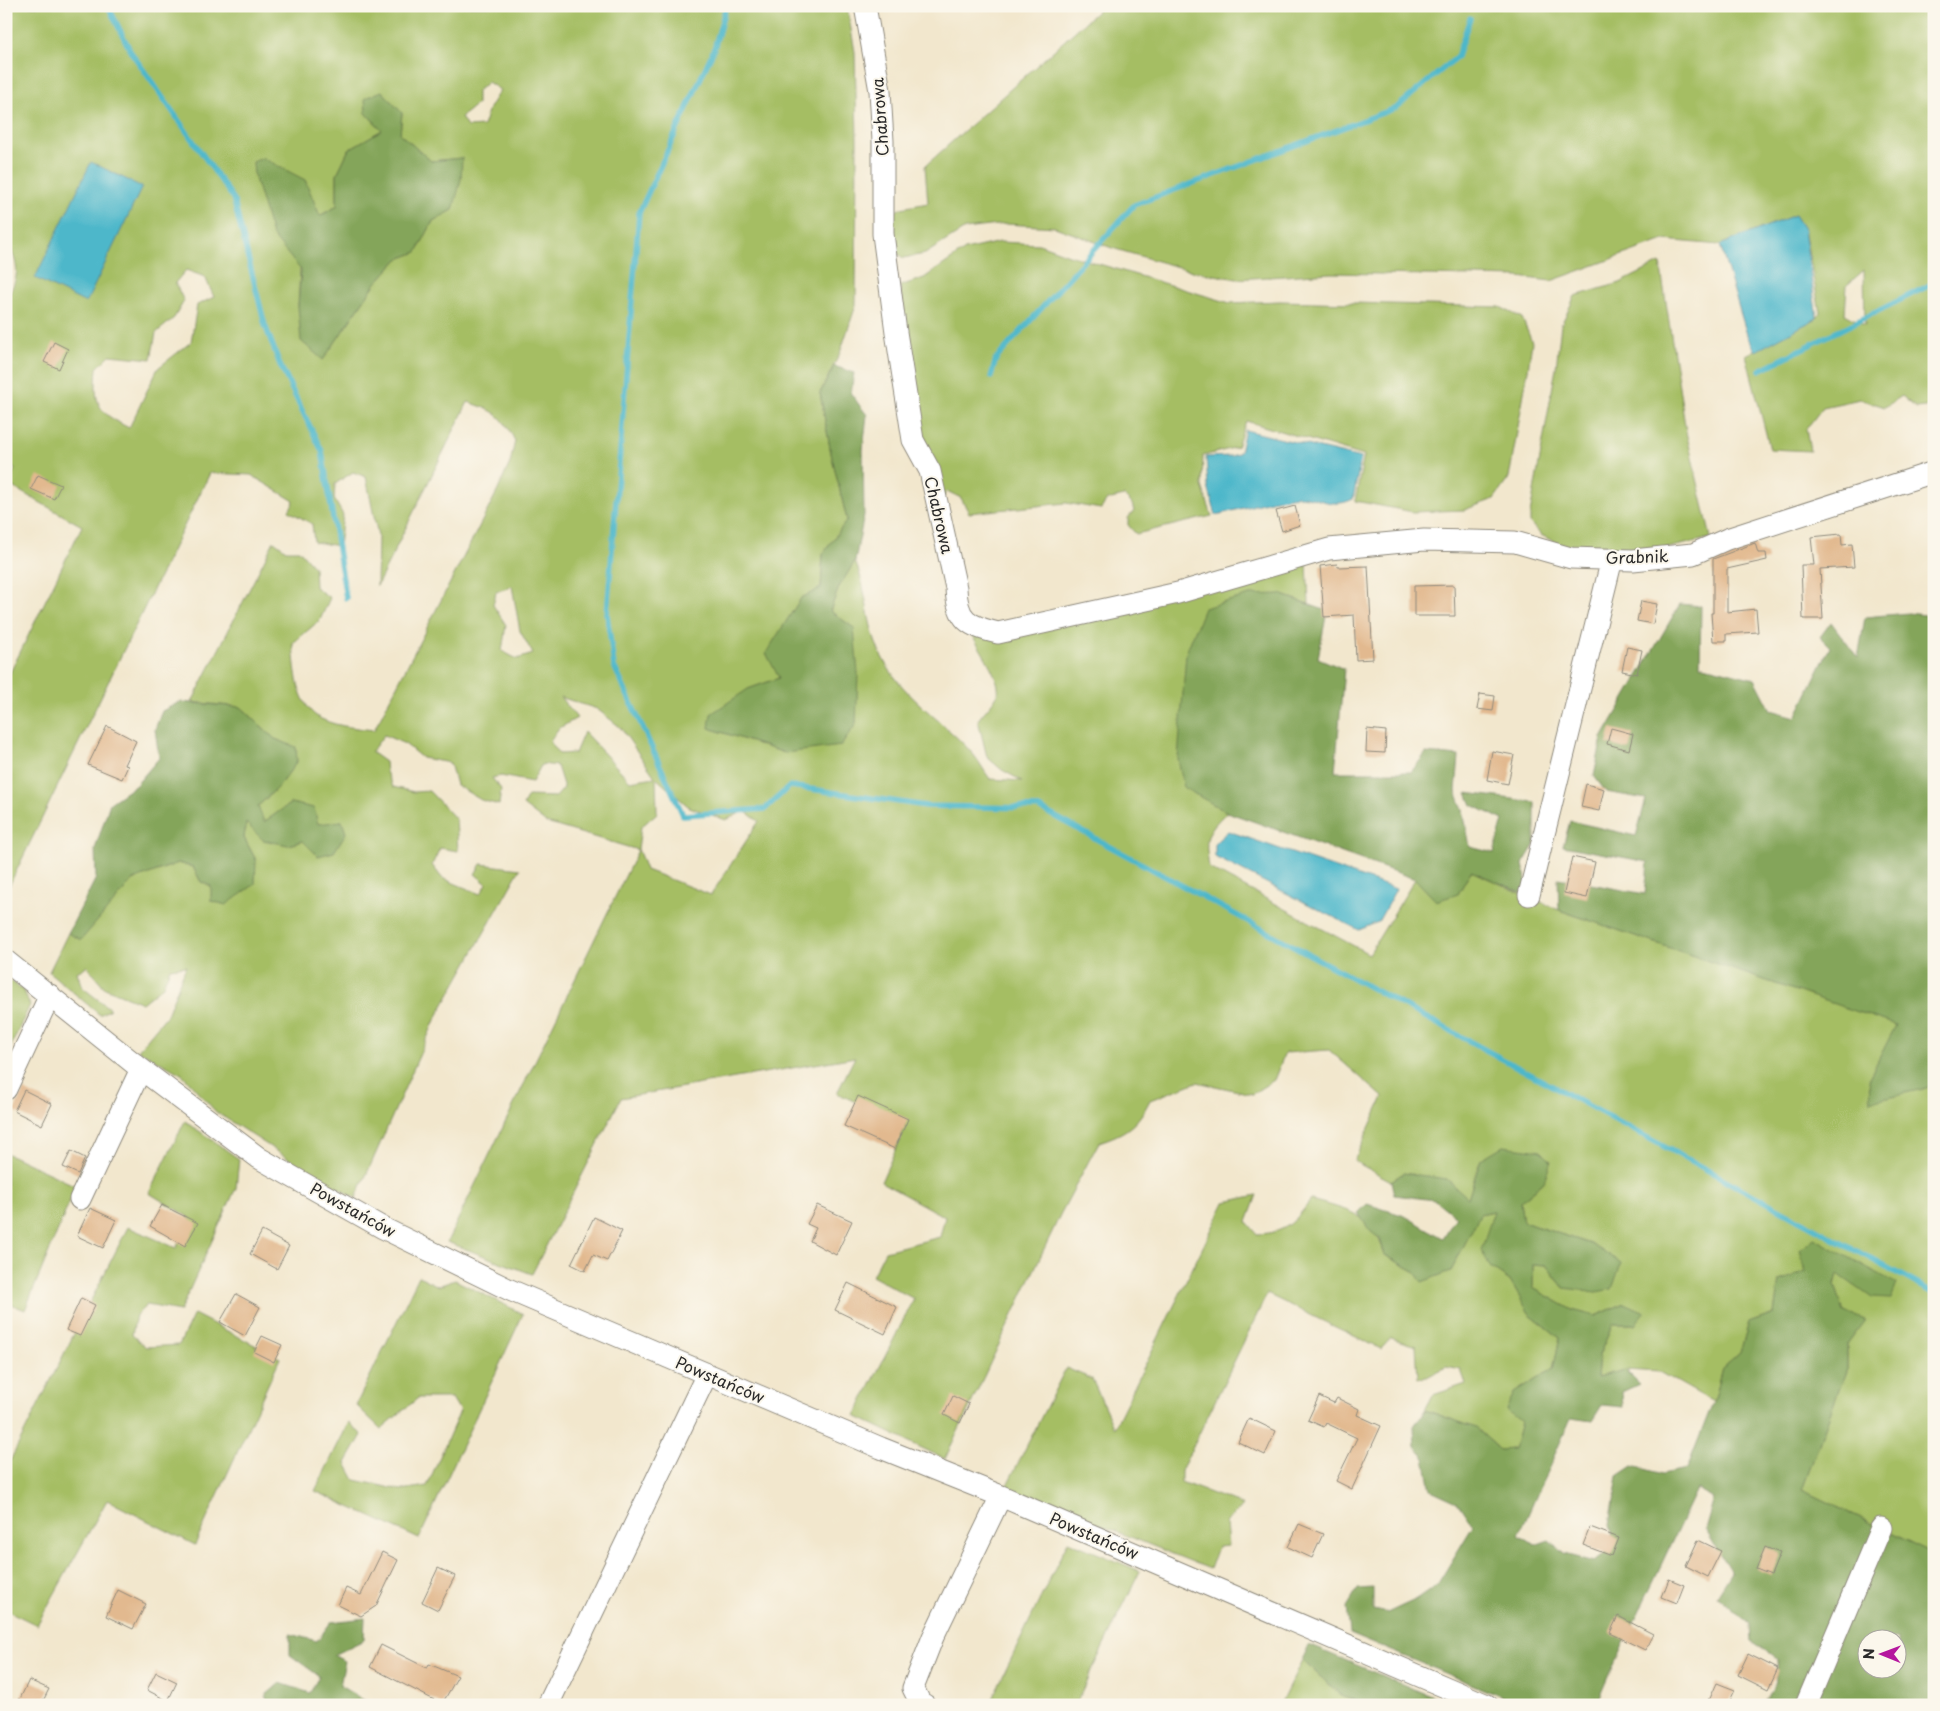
<svg xmlns="http://www.w3.org/2000/svg" width="1940" height="1711" font-family="'Playpen Sans',sans-serif">
<rect width="100%" height="100%" fill="#fbf7ec"/>
<filter id="ink" filterUnits="userSpaceOnUse"><feTurbulence type="fractalNoise" baseFrequency=".02" numOctaves="2"/><feDisplacementMap in="SourceGraphic" scale="10" xChannelSelector="R" yChannelSelector="G"/><feConvolveMatrix kernelMatrix="1 2 1 2 8 2 1 2 1" color-interpolation-filters="sRGB"/></filter>
<filter id="wash" filterUnits="userSpaceOnUse"><feTurbulence type="fractalNoise" baseFrequency=".0096" numOctaves="4" result="noise"/><feDisplacementMap in="SourceGraphic" scale="20" xChannelSelector="R" yChannelSelector="G"/><feGaussianBlur stdDeviation="1.12" result="paint"/><feColorMatrix in="noise" values="0 0 0 0 0 0 0 0 0 0 0 0 0 0 0 0 0 1.4 0 .05"/><feComposite in="paint" operator="in"/></filter>
<g filter="url(#wash)">
<rect width="100%" height="100%" fill="#f2e7cd"/>
<path fill="#a5be64" stroke="#687448" fill-rule="evenodd" d="M6,6H746L747,8L752,6H847L855,52L857,139L856,305L840,353L820,393L831,453L847,520L823,554L821,589L801,598L779,678L748,689L709,728L785,753L854,628L830,611L839,587L855,561C868,591 866,624 880,653C900,696 942,719 973,754C979,761 984,771 990,779L1022,781L1002,770L987,757L978,720C983,712 996,701 998,692C1001,679 978,646 971,633L1307,563L1309,604L1280,594L1187,789L1227,812C1204,834 1205,838 1209,868L1369,954L1415,879L1458,894L1471,871L1559,910L1897,1025L1869,1078L1923,1089L1934,1082V1554L1802,1490L1847,1368V1344L1864,1320L1844,1312L1835,1285L1838,1273L1814,1238L1806,1273L1779,1281L1774,1313L1749,1322L1740,1353L1722,1369L1713,1402L1660,1372L1625,1370L1597,1377L1599,1355L1613,1324H1635L1625,1303L1595,1316L1572,1310L1533,1288V1264L1546,1265L1564,1288L1591,1244L1523,1222L1520,1202L1544,1182L1481,1159L1468,1198L1404,1173L1391,1181L1354,1161L1383,1097L1329,1050L1285,1053L1274,1080L1252,1094L1197,1082L1150,1100C1137,1126 1126,1133 1099,1142L1061,1213L945,1459L855,1416L914,1299L872,1276L885,1251L940,1237L945,1217L881,1182L906,1126L837,1093L855,1057L621,1098L532,1274L447,1242L638,850L546,823L523,805L528,796L556,797L564,788L557,766L542,764L532,782L501,776L492,778L501,789L499,805L481,800L456,785L450,763L422,758L405,744L384,735L371,752L385,762L386,772L393,787L414,792L429,791L456,819L458,851L440,848L432,865L442,878L480,894L487,884L475,874L481,864L520,869L435,1020L356,1198L306,1170L216,1112L183,1075L138,1050L167,1015L186,966L170,968L163,986L142,1003L105,988L87,966L77,972L82,987L110,1009L100,1015L49,972L68,933L81,939L133,880L178,863L193,867L201,882L256,860L244,838L246,823L288,845L303,841L342,821L318,825L291,803L264,823L258,806L277,788L297,762L295,747L275,739L241,707L192,702L274,541L286,550H299L314,567L315,587L330,598L320,620L293,643C295,666 296,699 315,715C329,726 357,728 374,730L497,492L510,463L515,441C502,415 496,411 468,402L377,586L378,536L366,477L353,472L335,484L334,499L343,515L339,546L314,542L312,524L289,511L294,501L251,475L210,473L6,892V681L82,526L7,484L15,469L6,465V300C21,273 19,266 6,239ZM488,82L500,90L489,108L483,126L467,127L461,117L477,104V91ZM366,113H402L400,134L431,161L461,158L453,210L433,221L417,252L398,259L375,284L323,360L298,306L305,180L319,216L337,206V174L349,149L382,130ZM186,270L205,277L214,297L197,305L191,342L158,368L129,428C96,411 94,405 97,368L110,355L151,359L156,333L174,318L184,301L175,283ZM512,586L520,631L533,654L517,659L502,651L506,625L493,605L496,592ZM560,697L597,709L620,727L655,777L630,781L584,732L575,753L559,754L550,742L558,729L577,718ZM656,778L689,807L726,820L744,811L759,821L711,895L646,870L638,849L641,827L657,813Z
M1103,6H1934V406L1916,408L1902,396L1885,407L1860,399L1823,407L1806,429L1810,451L1770,449L1746,355L1817,318L1820,312L1804,229L1795,215L1720,245L1664,240L1551,281L1518,277L1331,273L1237,279L1192,271L1112,248L1055,227L1006,224L965,229L925,254L903,258L893,250L891,214L901,208L928,203L925,166ZM1864,270L1865,325L1845,314L1847,285Z
M1000,242L1039,244L1069,255L1230,303L1280,301L1500,307L1522,318L1532,342L1528,370L1509,478L1494,499L1464,510L1413,512L1355,501L1364,456L1246,421L1237,447L1203,456L1202,486L1212,516L1136,534L1128,525V518L1134,511L1132,504L1124,496L1107,500L1101,509L1066,503L969,513L961,498L947,491L942,499L920,437L900,286L924,278L965,250Z
M1660,263L1686,432L1711,538L1668,548L1642,550L1563,546L1541,535L1530,523V514L1556,368L1561,325L1575,296L1620,283Z
M6,977L23,990L30,1005L6,1057Z
M185,1121L239,1159L236,1188L180,1311L147,1305L136,1315L132,1335L146,1347L179,1345L194,1314L280,1358L195,1545L107,1500L37,1625L6,1610V1460L10,1461L128,1227L176,1248L190,1218L149,1193Z
M6,1153L76,1186L25,1310L6,1302Z
M1257,1195L1247,1222L1257,1234C1287,1233 1294,1222 1311,1200C1349,1211 1372,1212 1385,1255L1414,1271H1451L1480,1214L1494,1211L1491,1268L1510,1281L1529,1313L1560,1338L1553,1369L1514,1393L1521,1422L1514,1449L1500,1450L1476,1428L1425,1410L1433,1395L1466,1384L1461,1370L1446,1367L1427,1377L1418,1378L1416,1346L1391,1338L1381,1349L1267,1294L1181,1471V1482L1242,1505L1226,1523L1228,1546L1218,1547L1210,1569L1006,1487L1066,1368L1092,1379L1114,1428L1225,1202Z
M419,1276L438,1286L455,1280L523,1314L419,1539L315,1491L349,1422L362,1435L346,1463L355,1480L401,1490L427,1486L460,1411L452,1398H418L381,1429L356,1405Z
M1068,1541L1140,1571L1075,1705H989Z
M1302,1660L1343,1697L1366,1705H1280Z"/>
<path fill="#84a55a" stroke="#586842" fill-rule="evenodd" d="M382,91L402,113L400,134L431,161L462,158L461,179L453,210L433,221L417,252L398,259L375,284L323,360L301,341L298,306L301,270L272,235L254,175L253,162L263,158L305,180L320,216L337,206V174L349,149L382,130L366,113L365,98Z
M834,366L854,373L851,394L867,415L863,450L864,515L855,561L839,587L830,611L854,628L858,674L856,724L841,746L785,753L709,728L711,714L748,689L779,678L766,653L801,598L821,588L823,554L847,520L831,453L820,393Z
M1280,594L1327,611L1318,658L1344,669L1335,772H1411L1426,753L1459,756L1456,791L1463,810L1470,847L1494,853L1503,820L1472,805L1467,793L1535,802V844L1523,864L1529,895L1471,871L1458,894L1436,901L1415,879L1227,812L1184,788L1178,759L1186,653L1204,608L1250,595Z
M1680,604L1701,606L1700,665L1755,679L1771,710L1796,717L1830,647L1820,637L1831,622L1858,658L1865,617L1908,613L1934,616V1082L1923,1089L1870,1101L1869,1078L1896,1025L1559,910L1558,878L1645,894L1648,862L1563,846L1570,821L1636,836L1646,799L1606,792L1594,776L1602,738Z
M180,702L241,707L275,739L296,747L297,762L277,788L258,806L264,822L291,803L314,808L318,824L342,821L346,833L334,852L318,856L303,841L288,845L263,840L246,823L244,838L256,860L255,884L226,905L211,901V886L201,882L193,867L178,863L133,880L81,940L68,933L96,878L95,849L110,803L136,785L159,758L155,729L162,711Z
M1503,1146L1541,1151L1551,1161L1544,1182L1520,1202L1523,1222L1591,1244L1621,1263L1612,1289L1596,1292L1564,1288L1546,1265L1533,1264V1288L1572,1310L1595,1316L1625,1303L1645,1312L1635,1324H1613L1599,1355L1597,1377L1625,1370L1639,1384L1622,1392L1623,1407L1602,1405L1592,1421L1571,1418L1519,1535L1535,1545L1549,1540L1565,1554L1595,1562L1615,1546L1610,1524L1618,1476L1633,1466L1662,1474L1687,1469L1713,1402L1722,1369L1740,1353L1749,1322L1774,1313L1779,1281L1806,1272L1800,1250L1814,1238L1897,1284L1891,1299L1872,1298L1838,1274L1835,1285L1844,1312L1865,1320L1847,1344V1368L1802,1490L1934,1554V1705H1763L1774,1687L1777,1659L1751,1641L1750,1625L1716,1596L1731,1572L1705,1529L1714,1498L1697,1489L1617,1658L1597,1705H1522L1350,1634L1347,1607L1358,1589L1373,1588V1610L1387,1613L1417,1599L1437,1585L1473,1526L1457,1502L1431,1490L1425,1458L1415,1447L1414,1426L1425,1410L1476,1428L1500,1450L1514,1449L1521,1422L1506,1410L1514,1393L1553,1369L1560,1338L1529,1313L1510,1281L1491,1268L1481,1250L1494,1211L1480,1214L1451,1271L1422,1282L1414,1271L1385,1255L1380,1239L1370,1231L1358,1213L1367,1204L1405,1216L1443,1238L1456,1217L1435,1200L1394,1195L1391,1181L1404,1173L1447,1179L1468,1198L1481,1159ZM1868,1638H1898V1668H1868Z
M365,1618L364,1640L333,1655L345,1661L340,1686L372,1705H270L265,1696L280,1683L310,1693L319,1676L290,1655V1634L317,1641L331,1622Z
M1309,1645L1452,1705H1369L1343,1697L1302,1660Z"/>
<path fill="#4db7ca" stroke="#3c717a" d="M91,162L142,187L86,303L35,278Z
M1795,215L1804,229L1817,318L1756,351L1748,338L1720,245Z
M1245,430L1361,458L1353,499C1334,509 1320,498 1301,496C1287,495 1234,511 1216,515L1208,487L1206,457L1232,456L1240,452Z
M1228,831L1396,889L1378,922L1359,930L1215,857V843Z"/>
<g fill="none" stroke-linecap="round" stroke-linejoin="round">
<path stroke="#4db7ca" stroke-width="5.5" d="M108,6L131,52L233,198L265,325L280,365L322,451L346,598
M726,6L714,49L639,213L607,614L614,666L683,815L765,809L790,786L926,806L1039,808L1934,1293
M1760,370L1934,283
M991,377L996,359L1134,205L1396,108L1457,57L1470,18"/>
</g>
<g id="blocks">
<path fill="#e2b98f" d="M54,342L68,349L59,369L44,362Z
M38,475L61,485L54,499L31,489Z
M1295,506L1300,525L1282,531L1276,511Z
M1841,534L1842,545L1852,544L1854,567L1820,569L1823,619H1803L1801,565H1814L1811,537Z
M1755,543L1758,553H1766L1767,560L1727,569V612L1756,609L1758,632L1726,634V641H1713L1711,613H1713V559Z
M1337,564L1338,567L1368,566L1373,659L1356,660L1354,615L1324,617L1320,566Z
M1454,585L1455,616H1414V586Z
M1641,601L1657,604L1653,624L1637,621Z
M1627,647L1642,650L1637,674L1622,671Z
M1480,694L1495,696L1493,711L1477,709Z
M107,726L136,741L125,765L128,766L122,779L88,765Z
M1611,728L1633,734L1629,750L1607,744Z
M1367,729L1386,731L1385,753L1366,752Z
M1492,751L1514,755L1508,784L1487,780Z
M1586,784L1604,789L1599,811L1581,807Z
M1572,857L1595,862L1587,898L1564,893Z
M24,1090L52,1104L42,1125L14,1111Z
M858,1096L908,1119L895,1149L844,1126Z
M71,1151L85,1158L78,1174L63,1167Z
M162,1205L198,1223L185,1246L150,1226Z
M817,1205L852,1221L836,1255L810,1241L816,1228L807,1224Z
M90,1208L116,1220L103,1248L77,1236Z
M594,1217L622,1231L607,1261L593,1255L585,1271L571,1264Z
M262,1231L289,1246L277,1269L250,1254Z
M848,1283L897,1307L885,1334L835,1310Z
M236,1294L260,1307L245,1336L220,1322Z
M81,1298L95,1305L80,1336L66,1330Z
M262,1336L282,1345L274,1362L254,1352Z
M953,1396L969,1404L960,1423L944,1415Z
M1319,1396L1334,1403L1337,1398L1359,1409L1357,1415L1381,1426L1352,1489L1336,1481L1357,1438L1326,1423L1324,1427L1308,1420Z
M1249,1418L1276,1431L1265,1455L1238,1442Z
M1299,1524L1323,1534L1312,1558L1288,1547Z
M1590,1527L1619,1538L1612,1556L1583,1545Z
M1698,1540L1721,1551L1708,1577L1686,1566Z
M1765,1547L1780,1553L1771,1575L1756,1569Z
M382,1552L398,1560L376,1606L361,1616L338,1605L346,1588L361,1595Z
M438,1568L455,1576L438,1610L422,1602Z
M1669,1579L1684,1585L1677,1603L1662,1597Z
M118,1590L146,1604L133,1629L106,1616Z
M1618,1616L1653,1634L1645,1650L1610,1633Z
M381,1645L427,1668L429,1664L458,1676L442,1704L370,1667Z
M1748,1654L1778,1669L1768,1690L1738,1675Z
M156,1672L177,1682L168,1701L147,1690Z
M29,1680L49,1689L41,1705H17Z
M1717,1683L1735,1690L1728,1705H1707Z"/>
</g>
</g>
<g filter="url(#ink)">
<use href="#blocks" fill-opacity="0" stroke="#8e897c" stroke-width="1"/>
<g fill="none" stroke-linecap="round" stroke-linejoin="round">
<defs>
<path id="minor" d="M865,6L880,91L883,141V234L896,332L913,440L930,471L956,588C957,620 968,626 998,633L1178,593L1329,549L1424,540L1515,542L1571,558L1633,560L1693,554L1727,539L1934,472
M1529,895L1612,559
M6,961L141,1069L259,1158L383,1228L510,1290L881,1448L1001,1496L1487,1705
M6,1089L50,995
M80,1199L141,1069
M548,1705L707,1374
M925,1705L920,1702L913,1688L933,1637L1001,1496
M1806,1705L1881,1528"/>
</defs>
<use href="#minor" stroke="#8e897c" stroke-width="23"/>
<use href="#minor" stroke="#fff" stroke-width="21"/>
</g>
</g>
<g text-anchor="middle" stroke-width="4" stroke-linejoin="round" paint-order="stroke">
<g font-size="16" fill="#2b2b2b" stroke="#fbf7ec">
<text transform="translate(880 117) rotate(-94)" y="6">Chabrowa</text>
<text transform="translate(939 515) rotate(77)" y="6">Chabrowa</text>
<text transform="translate(1637 557) rotate(-2)" y="6">Grabnik</text>
<text transform="translate(353 1210) rotate(29)" y="6">Powstańców</text>
<text transform="translate(720 1380) rotate(23)" y="6">Powstańców</text>
<text transform="translate(1094 1536) rotate(23)" y="6">Powstańców</text>
</g>
</g>
<rect width="1940" height="1711" fill="none" stroke="#fbf7ec" stroke-width="25"/>
<g transform="translate(1882 1654) rotate(271)"><circle r="24" fill="#fbf7ec" stroke="#a8a59f"/>
<path d="M0-4L9 19L0 12L-9 19Z" fill="#b5179e"/>
<text y="-8" font-size="14" font-weight="bold" text-anchor="middle" fill="#2b2b2b">N</text>
</g>
</svg>
